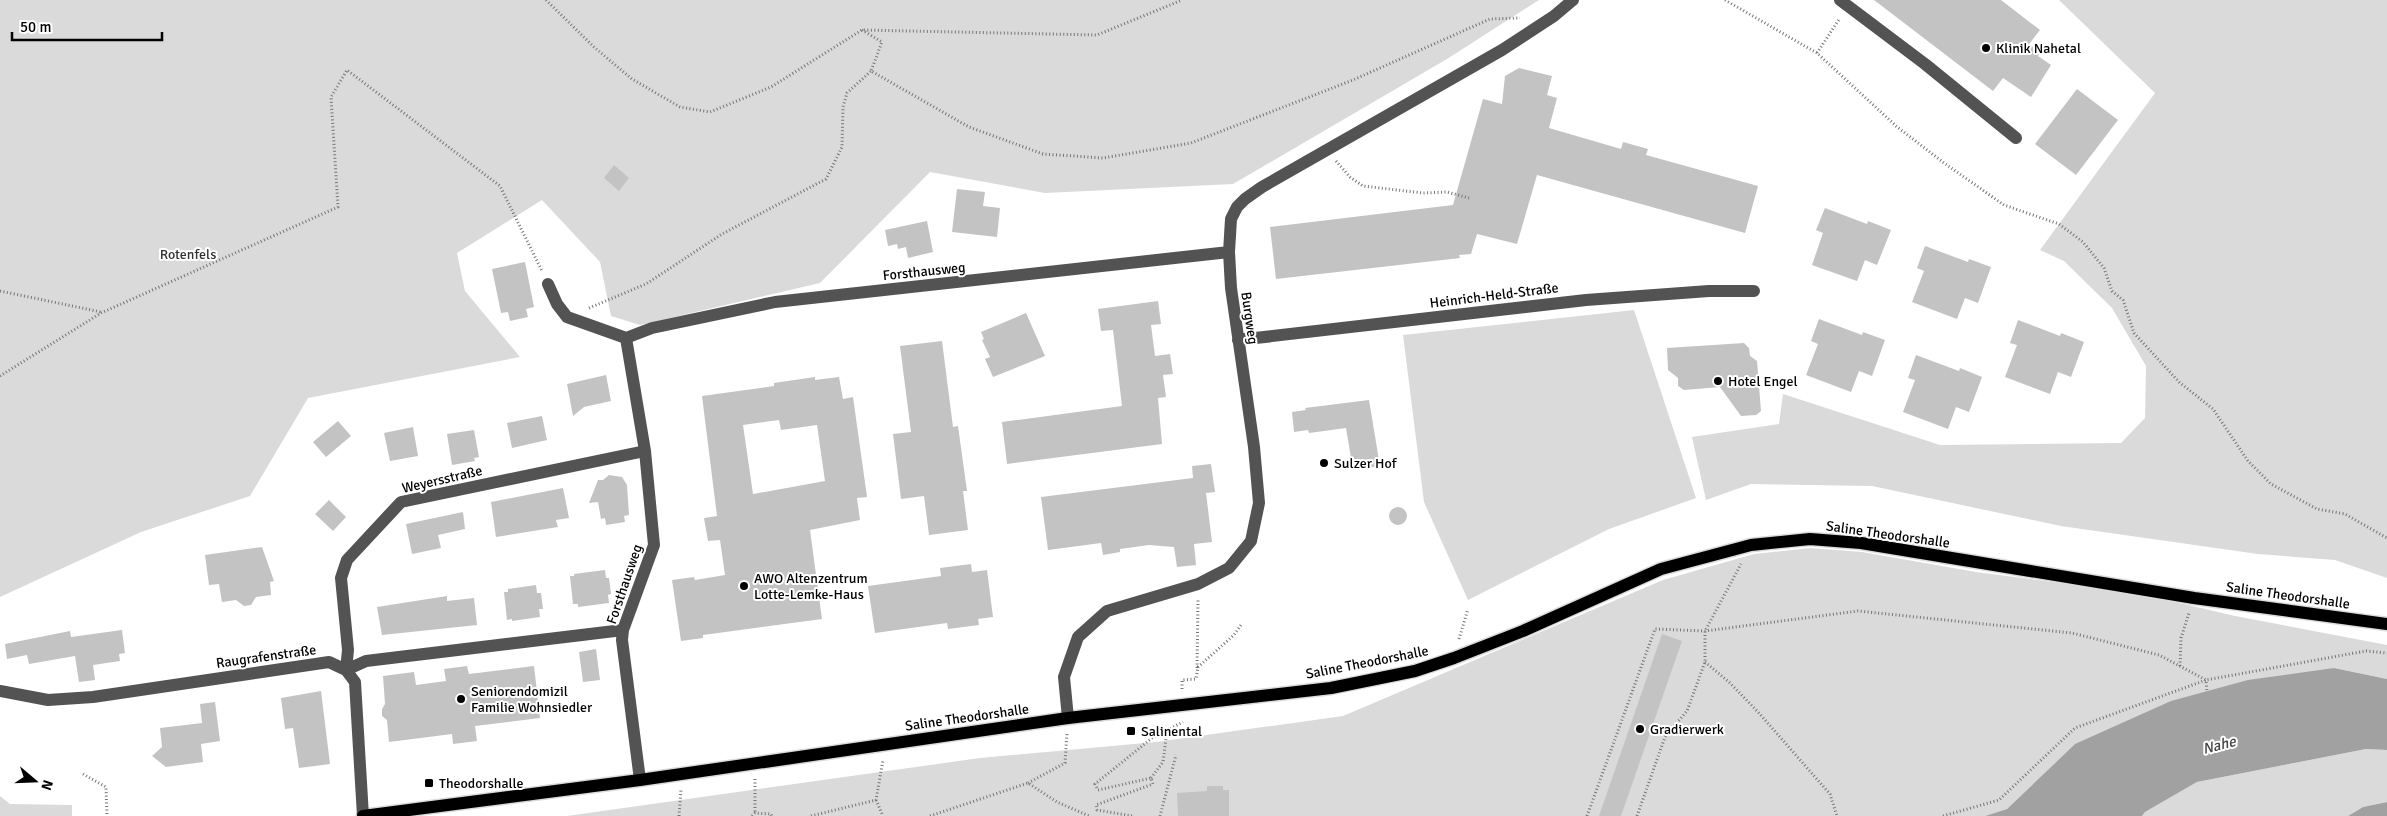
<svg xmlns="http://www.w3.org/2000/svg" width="2387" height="816" font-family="Signika,sans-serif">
<rect width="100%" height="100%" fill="#fff"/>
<path fill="#dadada" d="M0,0H1539L1447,59L1233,184L1045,193L930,172L820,283L640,325L611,316L600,262L542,200L457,253L465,291L520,357L308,398L250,496L141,532L0,597Z
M2059,0H2387V578L2335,560L2258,554L2061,526L1872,486L1751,484L1706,500L1692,437L1779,424L1783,394L1940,445L2121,443L2145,418L2146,366L2112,308L2064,261L2040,250L2155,93Z
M1634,310L1696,498L1609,529L1468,600L1424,502L1403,335Z
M1810,548L1862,552L1976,572L2137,593L2235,616L2387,645V679L2334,668L2075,744L2007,809L1985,816H567L980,758L1156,742L1343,716L1663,580L1754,554Z
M2366,749L2387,750V802L2363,807L2348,816H2142L2145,812L2197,782Z
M0,796L10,804L72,805V816H0Z"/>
<path fill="#a1a1a1" d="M2334,668L2387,679V750L2366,749L2197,782L2145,812L2142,816H1985L2007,809L2075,744L2171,701L2248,680Z
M2387,802V816H2348L2363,807Z"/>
<path fill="#c3c3c3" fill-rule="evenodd" d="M1874,0H2001L2040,30L2029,44L2040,52L2038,56L2051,65L2031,97L2003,78L1993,91Z
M1519,68L1552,76L1547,95L1557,98L1549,128L1621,149L1623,142L1648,149L1646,155L1758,186L1745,233L1537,175L1517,244L1477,234L1471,254L1459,255L1460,258L1276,279L1270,227L1453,205L1483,99L1502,104L1505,76Z
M2077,89L2118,120L2076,175L2035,144Z
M614,165L629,178L619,191L604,178Z
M957,189L985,192L983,206L1000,208L997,237L952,232Z
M1825,208L1867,224L1868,221L1891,230L1877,265L1865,260L1857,281L1812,265L1823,233L1816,230Z
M927,221L933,252L908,258L906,247L898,249L897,244L888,246L885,230Z
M1925,246L1968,262L1969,259L1991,267L1978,303L1965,298L1957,319L1912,302L1924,271L1917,268Z
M525,262L534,307L526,309L528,317L510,321L508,312L501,313L492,269Z
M1158,301L1161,324L1151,325L1155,356L1170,354L1173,374L1163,375L1166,397L1158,398L1162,444L1007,464L1002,422L1122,406L1113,330L1101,331L1098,309Z
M1026,313L1045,356L993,377L985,359L990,357L982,340L984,339L981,332Z
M1819,319L1862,335L1863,332L1885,340L1872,376L1859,371L1851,392L1806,375L1818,344L1811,341Z
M2018,320L2060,336L2061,333L2084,342L2071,377L2058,372L2050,394L2005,377L2017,345L2010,343Z
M942,341L953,427L958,426L967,491H963L968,530L929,535L924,496L901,499L893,434L911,432L900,346Z
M1744,343L1749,348L1750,356L1757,361L1761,411L1756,415L1741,416L1720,387L1684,390L1678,386V378L1668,370L1667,348Z
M1916,355L1959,371L1960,368L1982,377L1969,412L1956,407L1948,429L1903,412L1915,380L1908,378Z
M606,375L611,401L584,407L573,416L567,384Z
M815,377V380L839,377L843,399L853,397L867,497L857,498L860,520L810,530L822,619L703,635V638L681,641L672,580L694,577L695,580L725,575L720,540L708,541L704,518L717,516L702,396L774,386V383ZM779,420L781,430L817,425L825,481L753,494L743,425Z
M1369,400L1380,466L1353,470L1346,428L1309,433L1308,430L1294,432L1292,412L1306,410L1305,408Z
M542,416L547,440L512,448L507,423Z
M338,421L351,436L326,457L313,442Z
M413,427L418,456L390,461L384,433Z
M474,430L479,457L474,458L475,461L452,465L447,434Z
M1211,464L1215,492L1206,493L1212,542L1194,544L1196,565L1177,567L1174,547L1149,545L1120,549V552L1103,555L1101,543L1048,550L1041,497L1193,478L1192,466Z
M609,475L622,477L627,485L629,515L624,516L625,522L606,525L605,518L601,519L598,502L589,503L598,480H603Z
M563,488L569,518L556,520L558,527L496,537L491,502Z
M329,500L346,517L333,531L315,514Z
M1389 516a9 9 0 1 1 18 0a9 9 0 1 1-18 0Z
M463,512L465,529L438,535L441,548L412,554L406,524Z
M262,547L274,581L270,582L271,595L256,597L251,605L244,606L236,600L222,602L219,584L209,585L205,555Z
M971,564L972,572L987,570L993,617L978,619L979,625L948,629L947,623L875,633L868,586L941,576L940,568Z
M605,570L606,578H609L611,594L608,595L609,603L578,607V604H573L570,576H574V574Z
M536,585L537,593H541L543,609H539L540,617L512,621V619L507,620L504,592H508V589Z
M447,596V601L474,598L477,625L382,635L377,607Z
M122,630L125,653L119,654L120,661L93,665L95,680L79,682L75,656L29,664L27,655L7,659L5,644L70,631L71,637Z
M1662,634L1682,641L1621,816H1599Z
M596,649L600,680L583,682L579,652Z
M467,666L469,674L534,666L540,718L475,726L477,741L453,744L452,734L389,742L387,720L382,716V709L385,704L383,676L414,672L416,685L446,681L444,669Z
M321,691L330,764L299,768L293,728L285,729L281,698Z
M215,702L220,741L201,744L203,762L166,767L152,756L162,747L160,728L202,723L200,704Z
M1207,786H1223V790H1229V816H1178L1177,793L1207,791Z"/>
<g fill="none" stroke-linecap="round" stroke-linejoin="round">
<defs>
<path id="major" d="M363,816L640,780L1068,718L1331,688L1415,671L1454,658L1523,631L1661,569L1751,545L1810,539L1861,543L2194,598L2387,624"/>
</defs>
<use href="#major" stroke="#dbdbdb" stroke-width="15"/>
<path stroke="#757575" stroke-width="3" stroke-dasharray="1 2.5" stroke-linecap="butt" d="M546,0L594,47L632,79L680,107L710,112L771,87L862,30L1097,35L1182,0
M1725,0L1817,53L1896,126L1944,163L2004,205L2059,224L2083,242L2104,268L2112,291L2123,300L2134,333L2179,382L2213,409L2248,461L2271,484L2317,509L2345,514L2387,538
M862,30L882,42L871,71L969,127L1043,154L1103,158L1191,143L1353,80L1490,19L1520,18
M1817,53L1840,18
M1336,161L1350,177L1363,186L1423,193L1447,192L1469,198
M0,291L101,312
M589,308L646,284L722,234L826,179L842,147L843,107L847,93L871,71
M0,376L101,313L338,207L331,97L347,70L500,186L542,271
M1459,639L1468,609
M1705,662L1730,683L1758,712L1830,794L1837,816
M2180,666L2181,638L2189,613
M1197,668L1198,600
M1182,689V680L1196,679L1198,667L1234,635L1241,625
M83,774L106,787L107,816
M1151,778L1163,762L1167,731
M755,779V813
M1028,783L1065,763L1067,734
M876,800L883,816
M679,816L681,789
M752,816L755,813L771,814L772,816
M811,816L876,800L883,760
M930,816L1028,783L1057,802L1089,816
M1132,816L1097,810L1096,805L1153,784L1151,778L1098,790L1095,784L1152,738L1183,722
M1160,816L1176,755
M1587,816L1655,629L1705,631L1858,611L2072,633L2159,655L2206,680L2366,651L2387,653
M1637,816L1665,737L1687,711L1705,662V631L1741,564
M1943,816L1999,800L2075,728L2206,680L2207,691"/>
<path stroke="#535353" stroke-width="12" d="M1840,0L1925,64L2016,138
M548,284L557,304L567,317L626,338L652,328L775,302L1229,252
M626,338L645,451L654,545L623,630L622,640L640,780
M1238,340L1586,300L1709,291H1754
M0,691L48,700L93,697L329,662L346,670L366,661L623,630
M1068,718L1064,677L1078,637L1107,611L1198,584L1229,568L1251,541L1259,503L1254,447L1231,288L1229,252L1231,219L1237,207L1245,199L1262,187L1502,50L1554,16L1573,0
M363,816L355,682L346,670L348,650L341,578L347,560L401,502L645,451"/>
<use href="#major" stroke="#000" stroke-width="12"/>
</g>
<g fill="#000" stroke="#fff" stroke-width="2">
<circle cx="1986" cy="48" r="5"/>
<circle cx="1718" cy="381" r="5"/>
<circle cx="1324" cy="463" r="5"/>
<circle cx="744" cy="586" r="5"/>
<circle cx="461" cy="699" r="5"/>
<circle cx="1640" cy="729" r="5"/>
<rect x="1126" y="726" width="10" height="10" rx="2.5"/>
<rect x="424" y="778" width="10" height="10" rx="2.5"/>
</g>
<g text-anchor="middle" stroke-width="4" stroke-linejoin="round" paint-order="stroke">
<g font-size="14" fill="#000" stroke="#fff" text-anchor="start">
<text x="1996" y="53">Klinik Nahetal</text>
<text x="1728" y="386">Hotel Engel</text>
<text x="1334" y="468">Sulzer Hof</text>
<text x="754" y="583">AWO Altenzentrum<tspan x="754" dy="16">Lotte-Lemke-Haus</tspan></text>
<text x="471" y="696">Seniorendomizil<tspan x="471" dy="16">Familie Wohnsiedler</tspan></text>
<text x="1650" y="734">Gradierwerk</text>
<text x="1141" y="736">Salinental</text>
<text x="439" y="788">Theodorshalle</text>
</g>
<g font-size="14" fill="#313131" stroke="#fff">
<text x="188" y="259">Rotenfels</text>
</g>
<g font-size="14" fill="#000" stroke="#fff">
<text transform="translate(924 271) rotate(-6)" y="5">Forsthausweg</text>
<text transform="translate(1494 295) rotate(-7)" y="5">Heinrich-Held-Straße</text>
<text transform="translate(1250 318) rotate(82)" y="5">Burgweg</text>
<text transform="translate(442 479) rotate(-13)" y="5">Weyersstraße</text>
<text transform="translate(1888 534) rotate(8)" y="5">Saline Theodorshalle</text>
<text transform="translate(624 584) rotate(-71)" y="5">Forsthausweg</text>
<text transform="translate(2288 595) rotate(8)" y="5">Saline Theodorshalle</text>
<text transform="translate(266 656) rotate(-8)" y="5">Raugrafenstraße</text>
<text transform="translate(1367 662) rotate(-11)" y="5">Saline Theodorshalle</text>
<text transform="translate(967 717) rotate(-8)" y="5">Saline Theodorshalle</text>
</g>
<g font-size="15" font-style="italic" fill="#424242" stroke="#fff">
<text transform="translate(2219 745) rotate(-14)" y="5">Nahe</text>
</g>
</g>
<g transform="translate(35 781) rotate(109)" stroke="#ffffff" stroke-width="4" paint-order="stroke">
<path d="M0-4L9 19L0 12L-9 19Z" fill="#000000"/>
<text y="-8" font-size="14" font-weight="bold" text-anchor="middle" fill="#000000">N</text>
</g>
<path d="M12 32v8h150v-8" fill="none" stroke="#000000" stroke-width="2.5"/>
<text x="20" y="32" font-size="15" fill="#000000" stroke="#ffffff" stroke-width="4" paint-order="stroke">50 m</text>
</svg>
